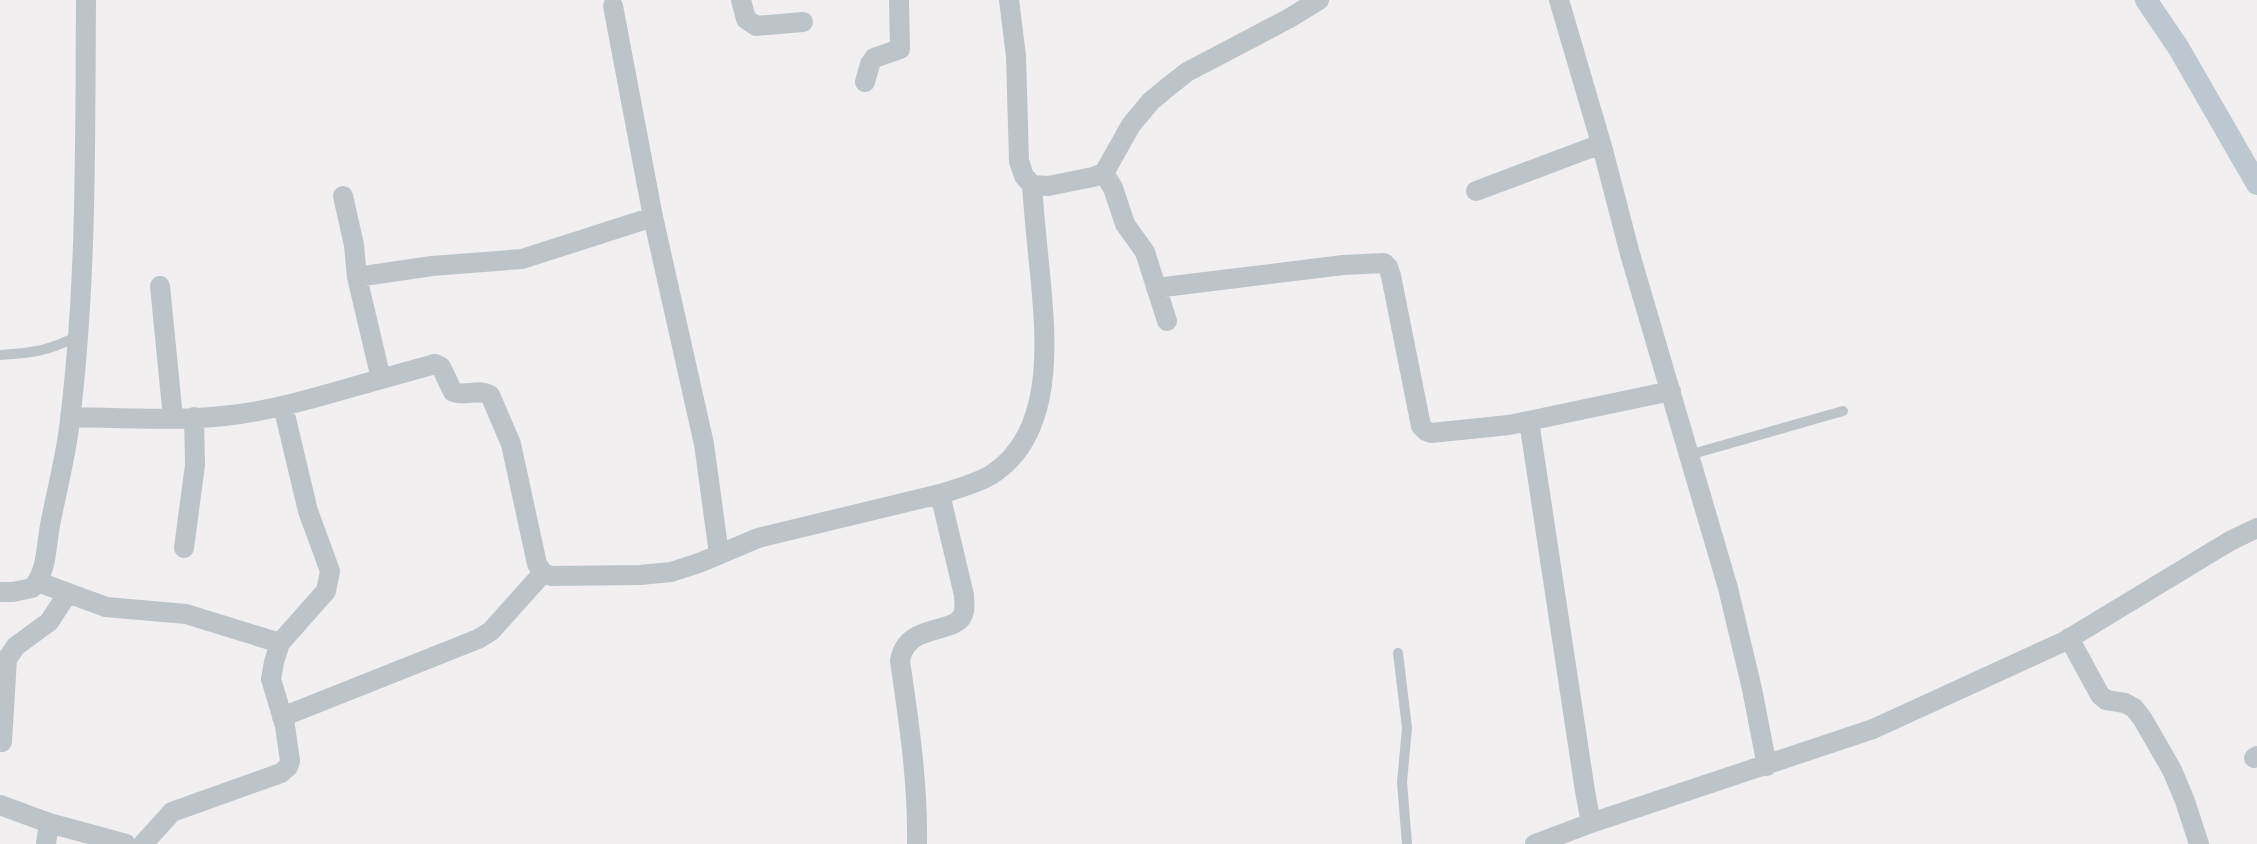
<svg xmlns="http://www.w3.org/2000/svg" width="2257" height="844" font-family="Figtree,sans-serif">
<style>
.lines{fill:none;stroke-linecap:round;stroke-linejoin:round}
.lane{stroke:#bcc4ca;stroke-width:10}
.street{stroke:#bcc4ca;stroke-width:20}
.secondary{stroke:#bdc7cf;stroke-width:22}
</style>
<rect width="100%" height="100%" fill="#f1efef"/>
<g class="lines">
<path class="lane" d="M0 355C33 353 48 351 78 336
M1689 455 1843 411
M1398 653 1407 728 1402 782 1407 844"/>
<path class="street" d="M741 0 746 19 756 26 803 22
M1009 0 1016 56 1019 161 1024 176 1032 185 1048 186 1093 177 1104 173 1131 125 1151 101 1168 87 1187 72 1288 19 1319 0
M1559 0 1603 150 1630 254 1728 588 1752 689 1767 766
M613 6 653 217 704 444 719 554
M865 82 870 64 874 58 900 49 899 0
M1104 173 1113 188 1125 224 1145 252 1167 321
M1476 191 1601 144
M357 277 432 266 522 259 653 217
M160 286 173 418
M1156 288 1343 265 1384 263 1388 267 1391 276 1421 426 1426 431 1431 433 1509 425 1671 391
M381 379 435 364 441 367 453 392C466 397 477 388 490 395L511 444 537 564 543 573 551 576 640 575 671 572 699 563 758 538 940 494C957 489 975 484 991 475 1056 434 1046 338 1040 273 1037 244 1034 214 1032 185
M70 417C126 418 184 422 240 414 288 407 334 392 381 379L357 277 354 245 343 196
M1529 421 1585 791 1591 823
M184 548 195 465 194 417
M38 582 106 607 186 614 280 643
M0 592H13L32 588C48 572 46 542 51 520 57 490 65 459 69 428 87 286 85 143 86 0
M2069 638 2100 695 2106 700 2125 703 2134 708 2142 718 2172 770 2185 801 2199 844
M282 717 478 639 491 631 543 573
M2 742 7 659 16 646 49 622 68 593
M2254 758 2257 756
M0 805 49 823 126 844
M46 844 49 823
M143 844 172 812 281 773 288 767 290 761 285 726 271 679 274 662 280 643 326 591 330 571 308 511 283 406
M917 844C918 783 909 722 900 661 906 620 960 637 964 611 965 606 964 600 964 595L940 494
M1535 844 1591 823 1873 729 2065 641 2230 541 2257 528"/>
<path class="secondary" d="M2146 0 2178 47 2257 184"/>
</g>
</svg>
